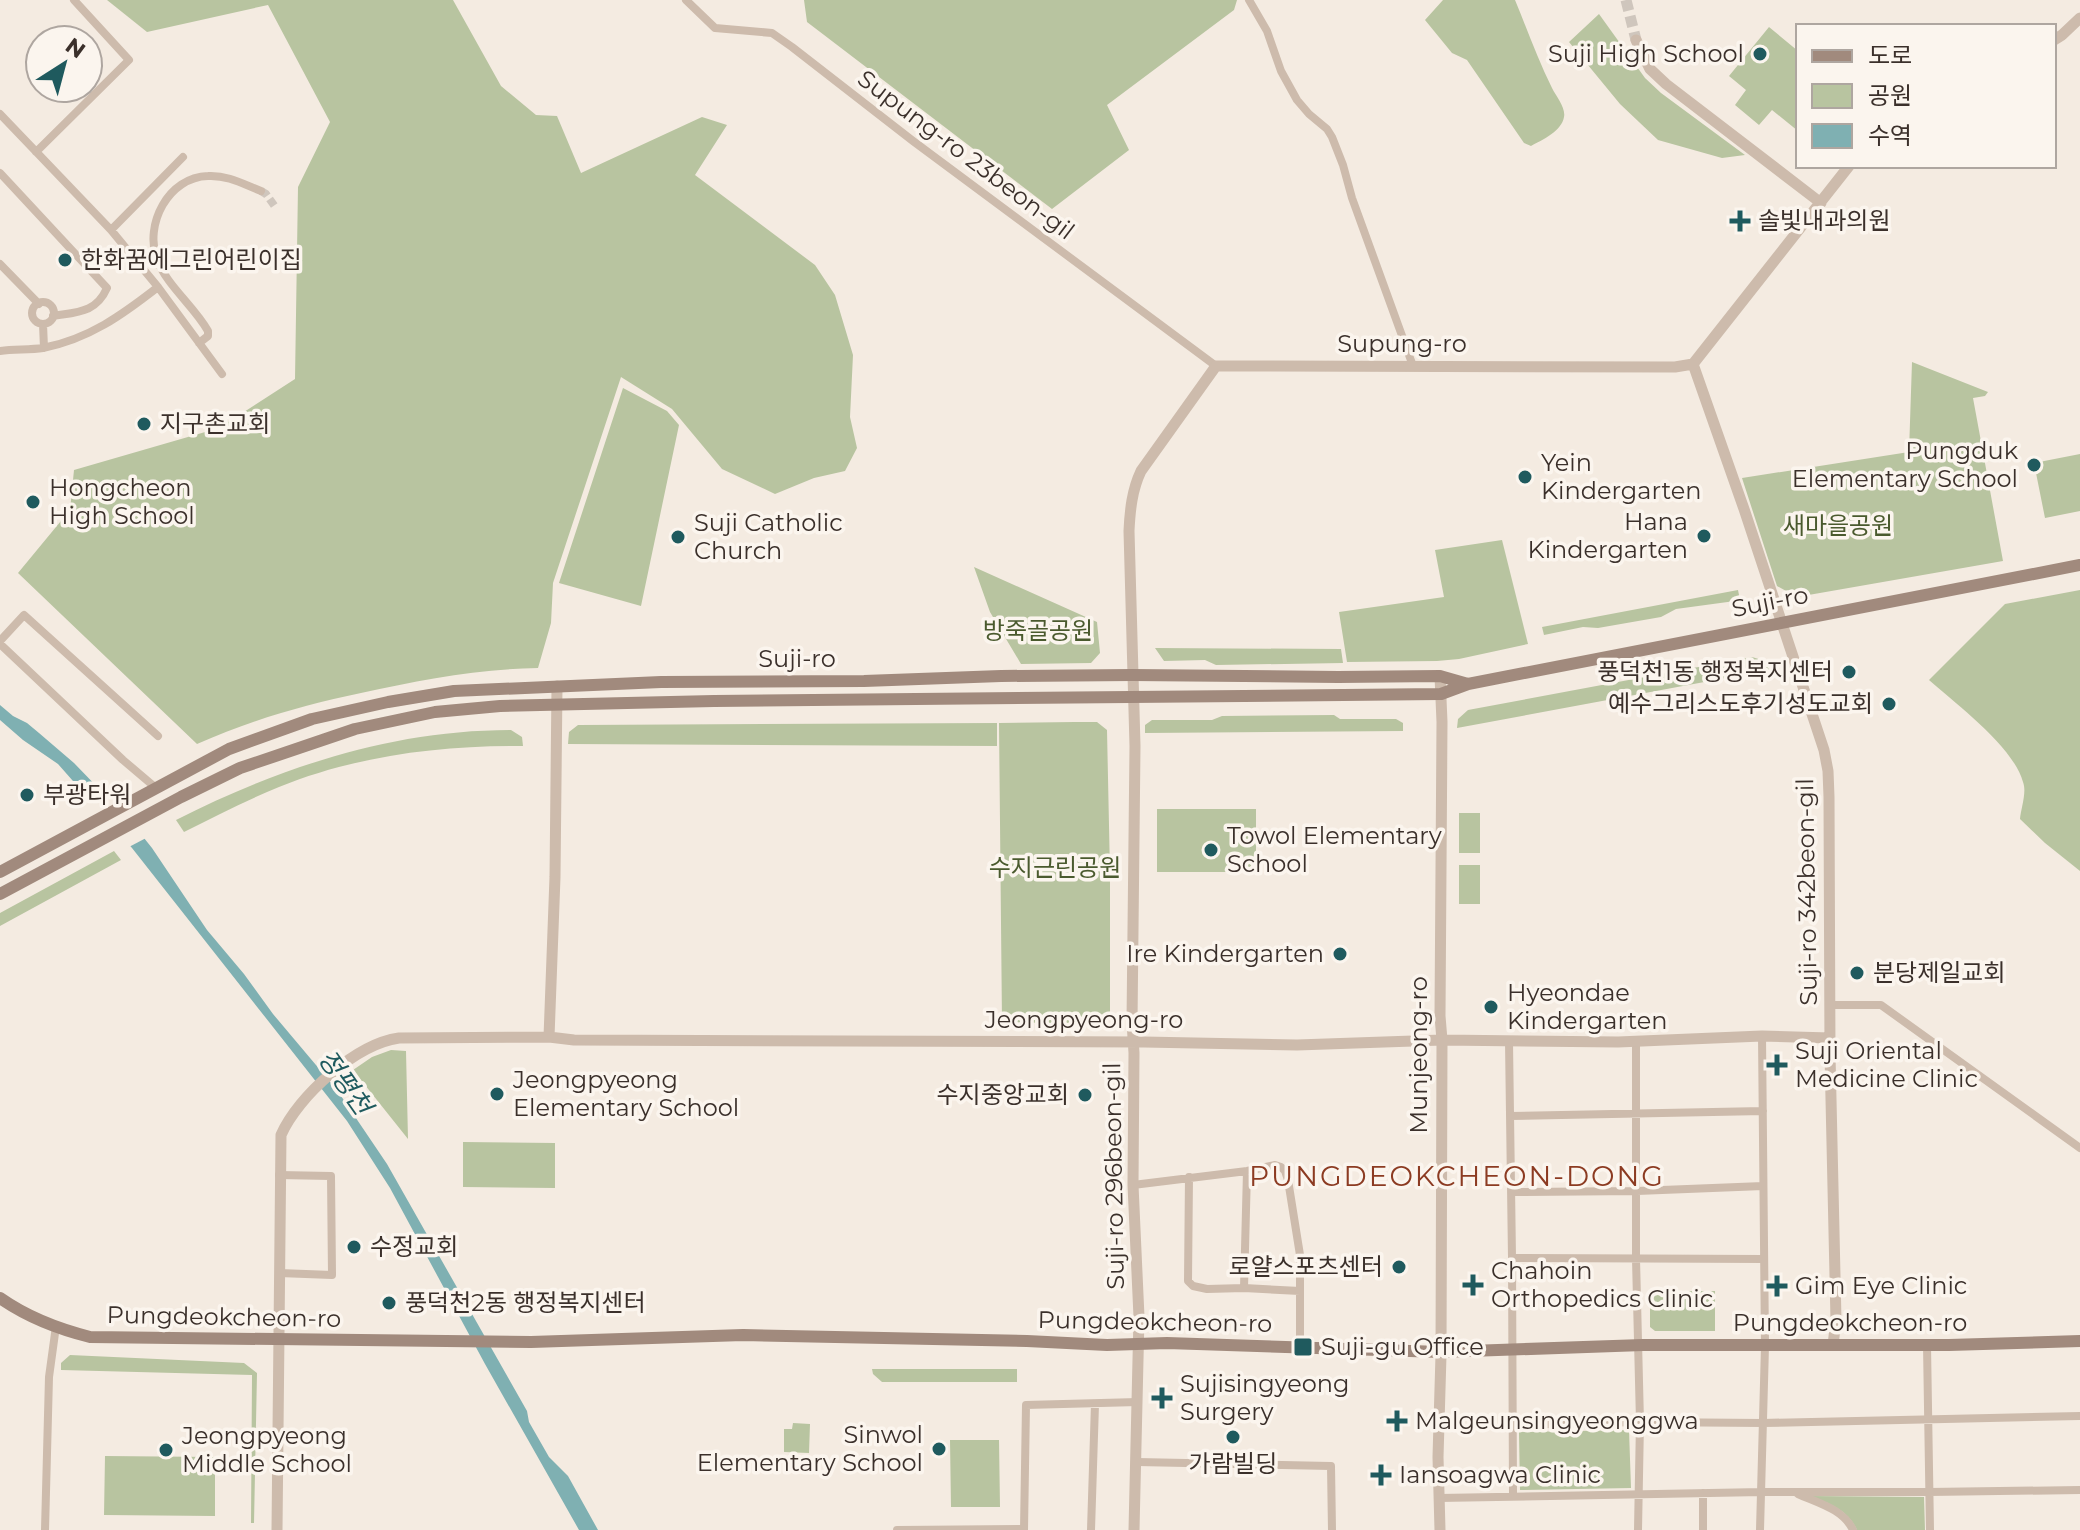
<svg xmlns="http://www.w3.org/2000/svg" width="2080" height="1530" font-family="Montserrat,'Noto Sans KR',sans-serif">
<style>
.green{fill:#b8c4a0}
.water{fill:#7fb0b2}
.pier{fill:#f4ebe1}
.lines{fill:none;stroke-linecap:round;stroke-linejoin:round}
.minor-tunnel{stroke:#cfc6bd;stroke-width:8;stroke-dasharray:8 4;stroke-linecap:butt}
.tertiary-tunnel{stroke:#cfc6bd;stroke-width:11;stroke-dasharray:11 5.5;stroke-linecap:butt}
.minor{stroke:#cdbbac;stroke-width:8}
.tertiary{stroke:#cdbbac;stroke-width:11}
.secondary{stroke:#a18a7d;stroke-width:12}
.poi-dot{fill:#1f5a5e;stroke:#fbf5ee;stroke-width:3}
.labels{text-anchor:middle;stroke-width:7;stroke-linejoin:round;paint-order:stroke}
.poi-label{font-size:24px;fill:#3b302b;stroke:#fbf5ee;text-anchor:start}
.street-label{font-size:24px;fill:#3b302b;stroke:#fbf5ee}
.park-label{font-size:24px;fill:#4a5a2e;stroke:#fbf5ee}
.water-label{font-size:26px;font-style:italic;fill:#1f5a5e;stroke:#fbf5ee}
.quarter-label{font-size:28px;letter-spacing:2px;fill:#8c3b22;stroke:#fbf5ee}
</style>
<rect width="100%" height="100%" fill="#f4ebe1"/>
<path class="green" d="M107 0H453L501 86 536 115 557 116 581 173 702 117 727 125 695 175 815 265 835 295 853 355 850 417 857 448 845 471 814 478 775 494 722 469 672 409 621 377 553 583 551 623 538 668C478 669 420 680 361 693 304 705 251 720 197 744L18 573 70 510 74 470 219 428 295 379 298 187 330 122 268 5 147 32Z
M804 0H1237L1234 10 1107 105 1129 150 1052 209 807 22Z
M1443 0H1515C1527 29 1538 60 1552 88 1556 96 1566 108 1564 117 1562 131 1542 140 1531 146L1524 143 1467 60 1452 53 1425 20Z
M1599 14 1645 78 1661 93 1745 155 1722 158 1658 140 1620 104 1569 42Z
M1769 27 1798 51V131L1772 110 1759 125 1735 105 1746 90 1729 76Z
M1912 362 1988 392 1985 396 1973 398 2003 561 1797 597 1777 586 1742 478 1909 452Z
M623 388 667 411 679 425 641 606 559 583Z
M2080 454V511L2045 518 2034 463Z
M1502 540 1528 644 1459 659 1437 661 1347 662 1339 612 1444 597 1435 550Z
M974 567 1097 622 1100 653 1091 663 1021 664 990 612Z
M1738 590 1739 595 1735 601 1676 609 1661 617 1598 628 1583 627 1544 635 1542 627Z
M2080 590V871L2045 843 2020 819C2021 808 2027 792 2023 782 2013 746 1957 705 1929 680L2005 604Z
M1155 648 1341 649 1343 663 1216 665 1205 660 1164 661Z
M1752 657 1765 661 1769 670 1457 728 1458 719 1468 710Z
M1334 715 1340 719H1396L1403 723V731L1145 733V725L1152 720H1212L1222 716Z
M1075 722H1097L1107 730 1110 873V1017L1097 1024 1002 1022 999 723Z
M997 723V746L568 744 569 732 578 725Z
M511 730 522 737 523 746C441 745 355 756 279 787 247 800 216 816 184 832L176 820C281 767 392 730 511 730Z
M1157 809H1256V872H1157Z
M1459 813H1480V853H1459Z
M114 851 121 860 0 926V913Z
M1459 865H1480V904H1459Z
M391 1050 406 1051 408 1139 353 1070 372 1057Z
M463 1142 555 1143V1188L463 1187Z
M1650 1291H1715V1331H1655L1650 1327Z
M70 1355 244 1363 257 1373 254 1523H251L252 1375 61 1370V1363Z
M872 1369H1017V1382H882L873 1374Z
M793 1423 810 1424 809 1453 784 1452V1429H792Z
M1629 1430 1631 1488 1520 1490 1519 1432Z
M950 1440H999L1000 1507H951Z
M105 1456 215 1457V1516L104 1515Z
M1811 1496 1924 1497 1925 1530H1857C1848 1510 1830 1504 1811 1496Z"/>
<path class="water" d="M0 705 13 716 27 723 39 733 74 763 132 823 152 848 207 930 244 974 273 1014 337 1090 387 1164 527 1411 529 1422 549 1457 568 1476 598 1530H579L485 1364 390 1188 347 1121 132 848 58 764 23 740 0 720Z"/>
<path class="pier" d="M110 794 135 821 148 837 127 848 89 805Z"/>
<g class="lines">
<path class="minor-tunnel" d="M88 84 90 86
M261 191 266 194 276 208"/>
<path class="tertiary-tunnel" d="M1626 0 1636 40"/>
<path class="minor" d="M686 0 715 28 772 33 792 47 913 141 1216 366
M1249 0 1267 31 1281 71 1297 100 1309 114 1327 129 1332 137 1343 165 1352 198 1413 366
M0 114 111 230 158 287 222 374
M36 152 129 60 74 0
M0 173 107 288C96 313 77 312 53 316
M111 230 183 157
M0 264 39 304
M32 313a11 11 0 1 1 22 0a11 11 0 1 1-22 0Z
M43 324 44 348
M199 343 208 336V331C194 306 166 285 157 259 144 225 168 177 208 176 228 175 243 184 261 191
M0 351C14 349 29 350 43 348 89 339 122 315 158 287
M0 641 24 615 158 736
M0 644 123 760 156 788
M1830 1005H1881L2080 1148
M1636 1041V1259L1640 1422 1638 1530
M1509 1042 1512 1258 1513 1496
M1510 1116 1763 1111
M279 1175 331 1176 332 1275 279 1273
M1189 1177 1188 1281 1193 1286 1207 1289 1244 1288 1300 1291
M1133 1185 1247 1171 1275 1165 1281 1167 1285 1171 1288 1180 1300 1255V1347
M1511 1192 1637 1191 1763 1186
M1512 1258 1764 1259
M1244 1288 1247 1171
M1927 1345 1930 1530
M1514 1425 1640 1422 1763 1423 2080 1416
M1137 1462 1331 1466 1332 1530
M1703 1493V1530
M1798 1494C1818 1503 1843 1509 1853 1530
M1439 1498 1762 1492H1929L2080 1490
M45 1530 49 1377 56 1326
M897 1530 1024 1529
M1024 1530 1026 1405 1138 1402
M1091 1530 1095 1404
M1760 1530 1765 1346 1762 1036"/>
<path class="tertiary" d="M1636 40 1650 69 1666 84 1821 203
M2054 40 2062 35 2080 18
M1693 364 1744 509 1824 750 1828 771 1829 797 1830 1055 1836 1320 1833 1345
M549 1037 555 877 557 686
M277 1530 281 1135C298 1096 356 1044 399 1038L549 1037 574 1040 1144 1042 1297 1045 1442 1040 1618 1042 1762 1036 1830 1038
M1134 1530 1139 1317 1133 1185 1134 1053 1132 1022 1135 746 1129 531C1130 510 1132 490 1141 471L1216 366 1675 367 1693 364 1849 166
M1440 1530 1438 1457 1441 1355 1442 1040 1440 1016 1442 722 1440 676"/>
<path class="secondary" d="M0 872 229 749 312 719 388 702 454 691 661 682 864 681 1001 676 1132 675 1338 677 1440 676 1468 684
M0 894 181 797 240 768 355 729 435 712 500 706 714 701 1441 694 1468 684 2080 565
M0 1298C27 1317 58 1329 90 1337L531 1342 743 1335 1027 1341 1107 1345 1167 1343 1441 1352 1643 1345H1949L2080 1341"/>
</g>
<g class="poi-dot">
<circle cx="1760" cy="54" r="8"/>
<path d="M1736 209h8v8h8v8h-8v8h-8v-8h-8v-8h8z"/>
<circle cx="65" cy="260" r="8"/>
<circle cx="144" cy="424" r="8"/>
<circle cx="2034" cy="465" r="8"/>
<circle cx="1525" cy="477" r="8"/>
<circle cx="33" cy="502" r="8"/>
<circle cx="1704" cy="536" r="8"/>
<circle cx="678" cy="537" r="8"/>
<circle cx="1849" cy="672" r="8"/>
<circle cx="1889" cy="704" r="8"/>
<circle cx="27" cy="795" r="8"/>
<circle cx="1211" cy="850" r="8"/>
<circle cx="1340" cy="954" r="8"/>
<circle cx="1857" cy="973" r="8"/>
<circle cx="1491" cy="1007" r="8"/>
<path d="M1773 1053h8v8h8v8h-8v8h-8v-8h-8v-8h8z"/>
<circle cx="497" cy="1094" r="8"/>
<circle cx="1085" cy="1095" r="8"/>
<circle cx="354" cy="1247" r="8"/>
<circle cx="1399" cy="1267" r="8"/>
<path d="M1469 1273h8v8h8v8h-8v8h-8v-8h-8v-8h8z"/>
<path d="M1773 1274h8v8h8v8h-8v8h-8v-8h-8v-8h8z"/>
<circle cx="389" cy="1303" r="8"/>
<rect x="1293" y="1337" width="20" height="20" rx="4"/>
<path d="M1158 1386h8v8h8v8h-8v8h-8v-8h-8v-8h8z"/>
<path d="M1393 1409h8v8h8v8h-8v8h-8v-8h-8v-8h8z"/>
<circle cx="1233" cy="1437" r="8"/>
<circle cx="939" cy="1449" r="8"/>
<circle cx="166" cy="1450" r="8"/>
<path d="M1377 1463h8v8h8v8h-8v8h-8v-8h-8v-8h8z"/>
</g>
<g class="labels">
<g class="poi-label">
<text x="1744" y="62" text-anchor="end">Suji High School</text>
<text x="1758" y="229">솔빛내과의원</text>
<text x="81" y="268">한화꿈에그린어린이집</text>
<text x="160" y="432">지구촌교회</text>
<text x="2018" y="459" text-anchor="end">Pungduk<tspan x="2018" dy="28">Elementary School</tspan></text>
<text x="1541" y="471">Yein<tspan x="1541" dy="28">Kindergarten</tspan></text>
<text x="49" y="496">Hongcheon<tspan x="49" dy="28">High School</tspan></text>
<text x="1688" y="530" text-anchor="end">Hana<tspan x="1688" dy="28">Kindergarten</tspan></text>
<text x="694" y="531">Suji Catholic<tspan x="694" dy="28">Church</tspan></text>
<text x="1833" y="680" text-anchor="end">풍덕천1동 행정복지센터</text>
<text x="1873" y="712" text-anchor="end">예수그리스도후기성도교회</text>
<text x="43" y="803">부광타워</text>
<text x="1227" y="844">Towol Elementary<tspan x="1227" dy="28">School</tspan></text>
<text x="1324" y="962" text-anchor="end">Ire Kindergarten</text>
<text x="1873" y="981">분당제일교회</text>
<text x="1507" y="1001">Hyeondae<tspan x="1507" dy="28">Kindergarten</tspan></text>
<text x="1795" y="1059">Suji Oriental<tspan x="1795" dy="28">Medicine Clinic</tspan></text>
<text x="513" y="1088">Jeongpyeong<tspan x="513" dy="28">Elementary School</tspan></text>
<text x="1069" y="1103" text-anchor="end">수지중앙교회</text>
<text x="370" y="1255">수정교회</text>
<text x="1383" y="1275" text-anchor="end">로얄스포츠센터</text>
<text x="1491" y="1279">Chahoin<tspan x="1491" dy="28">Orthopedics Clinic</tspan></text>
<text x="1795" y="1294">Gim Eye Clinic</text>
<text x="405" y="1311">풍덕천2동 행정복지센터</text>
<text x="1321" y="1355">Suji-gu Office</text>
<text x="1180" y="1392">Sujisingyeong<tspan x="1180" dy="28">Surgery</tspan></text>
<text x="1415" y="1429">Malgeunsingyeonggwa</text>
<text x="923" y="1443" text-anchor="end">Sinwol<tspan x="923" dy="28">Elementary School</tspan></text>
<text x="182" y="1444">Jeongpyeong<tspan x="182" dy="28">Middle School</tspan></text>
<text x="1233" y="1472" text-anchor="middle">가람빌딩</text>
<text x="1399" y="1483">Iansoagwa Clinic</text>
</g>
<g class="street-label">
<text transform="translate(966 155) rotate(37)" y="8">Supung-ro 23beon-gil</text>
<text x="1402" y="352">Supung-ro</text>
<text transform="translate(1770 602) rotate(-11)" y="8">Suji-ro</text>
<text x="797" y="667">Suji-ro</text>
<text transform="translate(1807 892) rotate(-91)" y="8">Suji-ro 342beon-gil</text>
<text x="1084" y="1028">Jeongpyeong-ro</text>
<text transform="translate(1419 1055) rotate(-90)" y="8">Munjeong-ro</text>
<text transform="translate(1114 1176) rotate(-91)" y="8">Suji-ro 296beon-gil</text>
<text transform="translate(224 1317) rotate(1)" y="8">Pungdeokcheon-ro</text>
<text transform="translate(1155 1322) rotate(1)" y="8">Pungdeokcheon-ro</text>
<text x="1850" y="1331">Pungdeokcheon-ro</text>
</g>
<g class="park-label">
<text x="1838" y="534">새마을공원</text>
<text x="1038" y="639">방죽골공원</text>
<text x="1055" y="876">수지근린공원</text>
</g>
<g class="water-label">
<text transform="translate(345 1082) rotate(55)" y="9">정평천</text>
</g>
<g class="quarter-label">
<text x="1457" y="1186">PUNGDEOKCHEON-DONG</text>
</g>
</g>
<rect x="1796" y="24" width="260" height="144" fill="#fbf5ee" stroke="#aea6a0" stroke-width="2"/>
<rect x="1812" y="50" width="40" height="12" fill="#a18a7d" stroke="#aea6a0" stroke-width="2"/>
<text x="1868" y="64" font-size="24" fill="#3b302b">도로</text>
<rect x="1812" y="84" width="40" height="24" fill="#b8c4a0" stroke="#aea6a0" stroke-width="2"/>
<text x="1868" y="104" font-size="24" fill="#3b302b">공원</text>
<rect x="1812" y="124" width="40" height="24" fill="#7fb0b2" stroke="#aea6a0" stroke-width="2"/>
<text x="1868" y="144" font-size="24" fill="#3b302b">수역</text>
<g transform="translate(64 64) rotate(36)"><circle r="38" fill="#fbf5ee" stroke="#aea6a0" stroke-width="2"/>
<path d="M0-6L14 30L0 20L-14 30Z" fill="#1f5a5e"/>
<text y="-12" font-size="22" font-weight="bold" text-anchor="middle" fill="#3b302b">N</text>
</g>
</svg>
